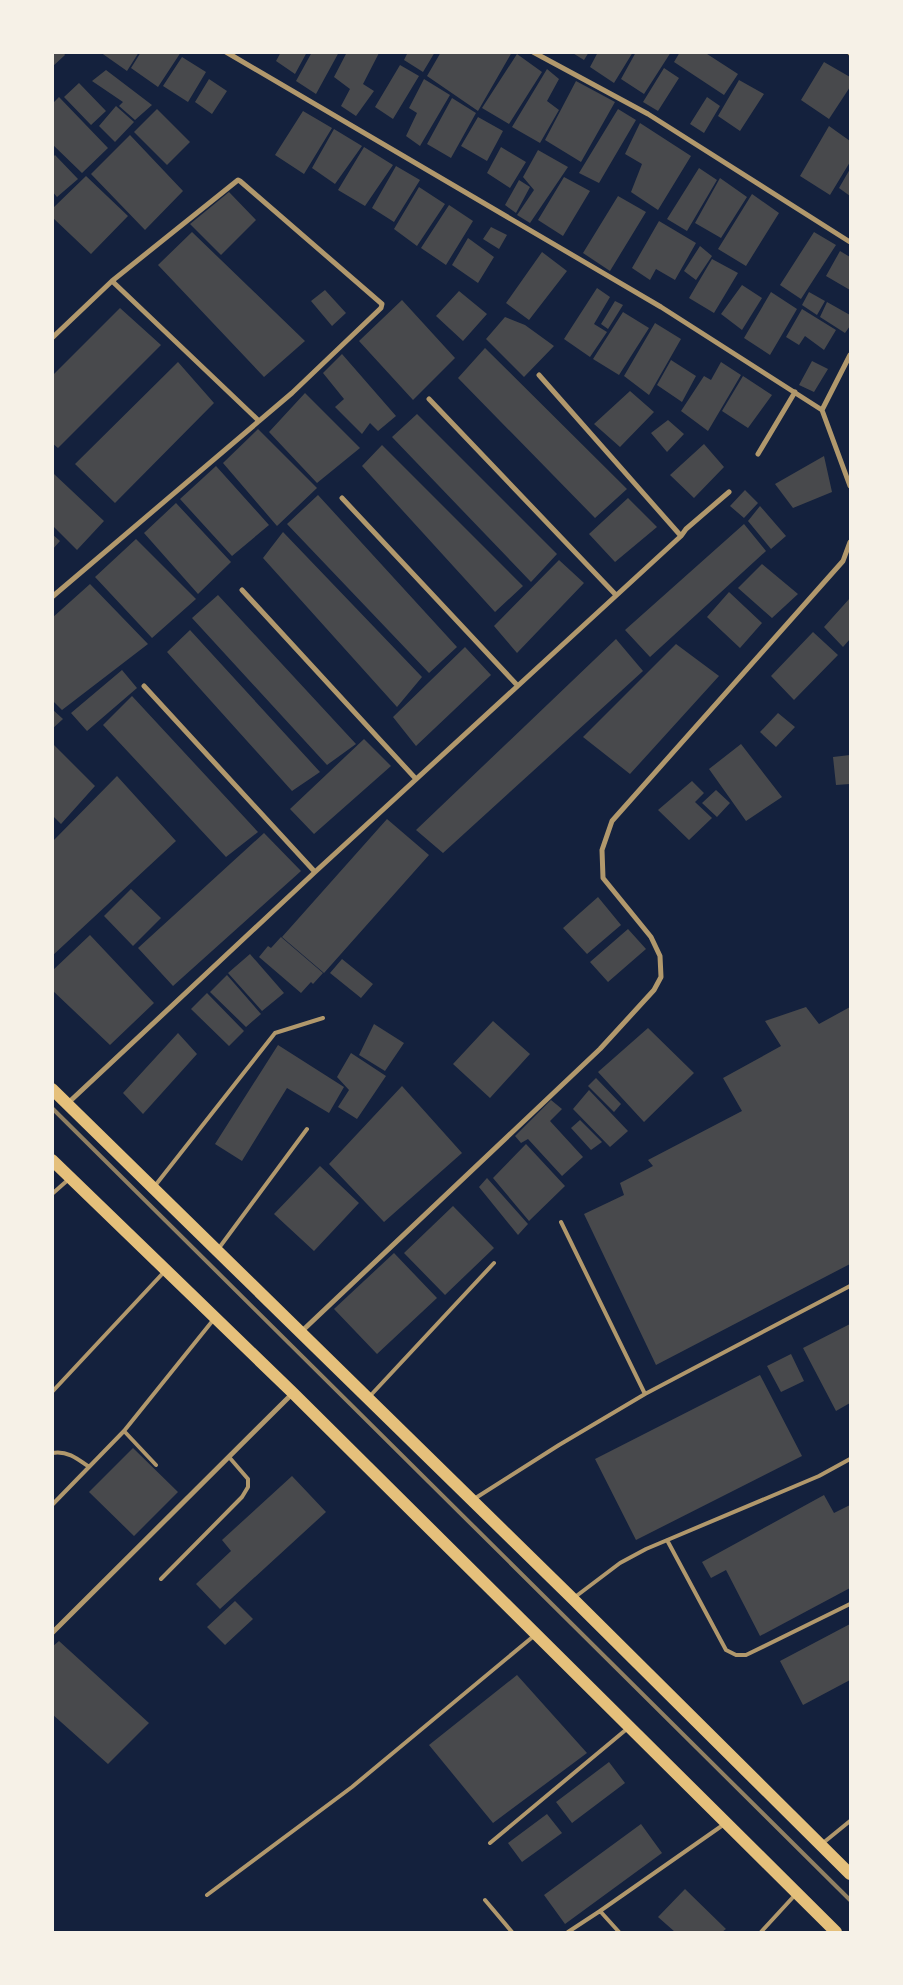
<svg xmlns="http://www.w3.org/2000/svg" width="903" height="1985" font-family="Ubuntu,sans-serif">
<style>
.building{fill:#48494c}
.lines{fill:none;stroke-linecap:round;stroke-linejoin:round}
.service{stroke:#b1986c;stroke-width:4}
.minor{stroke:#b1986c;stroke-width:5}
.primary{stroke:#e5c07b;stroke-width:12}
.rail{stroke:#918062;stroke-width:4}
</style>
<rect width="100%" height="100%" fill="#14213d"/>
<path class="building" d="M52 52H63L65 55 52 67Z
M100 52H139L127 71Z
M141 52H181L158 87 131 68Z
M281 52H307L295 74 276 61Z
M312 52H339L316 94 296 81Z
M347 52 379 53 363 84 374 91 356 116 341 106 350 89 334 77Z
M408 52H435L423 72 404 60Z
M441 52H512L478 111 427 76Z
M571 52H589L584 60Z
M598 52H633L614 83 590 67Z
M636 52H671L644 94 621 79Z
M680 52H704L738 74 724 95 674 62Z
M517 54 542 72 509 124 482 108Z
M182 57 206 72 188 102 163 86Z
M824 62 850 77V87L829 119 801 100Z
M400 65 419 76 393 119 375 107Z
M664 68 679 78 658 111 643 102Z
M547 69 559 79 547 101 559 110 540 143 512 127Z
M106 70 152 105 135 120 119 106 123 102 92 81Z
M209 79 227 91 212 114 195 102Z
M424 79 450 95 420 146 406 136 417 113 409 108Z
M739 80 764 94 740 131 718 116Z
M576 81 615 102 581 162 545 140Z
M79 83 106 111 91 125 64 97Z
M59 97 108 148 82 173 52 144V104Z
M707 97 720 106 704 133 690 124Z
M452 98 476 113 451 158 427 144Z
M116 106 134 122 115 142 99 126Z
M157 109 190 142 167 165 134 132Z
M618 109 636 120 599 183 579 173Z
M303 111 332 128 304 174 275 155Z
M478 117 503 131 487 161 461 146Z
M640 123 691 156 658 210 631 192 642 164 625 154Z
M829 126 850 141V162L830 195 800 176Z
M334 129 362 146 335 184 312 168Z
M130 135 183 191 145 230 91 174Z
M364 147 393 165 365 206 338 190Z
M501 147 526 162 510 188 487 173Z
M538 150 568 167 530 223 517 215 534 190 523 177Z
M55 155 78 179 57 197 52 191V158Z
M396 166 420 180 394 222 372 208Z
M699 168 717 180 687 231 667 219Z
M850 169V196L839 188Z
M86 176 128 216 91 254 52 217V209Z
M564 177 590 191 563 236 538 220Z
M720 178 747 197 721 238 695 223Z
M519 180 530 187 516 213 505 205Z
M419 187 445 204 417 246 394 229Z
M229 192 256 220 221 255 190 224Z
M752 194 779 213 746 266 718 249Z
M618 196 646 212 610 271 583 253Z
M449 205 473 221 446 265 421 248Z
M659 221 696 243 675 280 656 269 650 280 632 268Z
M491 227 507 235 499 249 483 239Z
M192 232 305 341 264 377 158 265Z
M814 232 836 245 801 299 780 285Z
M468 238 494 257 478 283 452 265Z
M700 246 712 256 696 280 684 271Z
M840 251 850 257V290L826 276Z
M542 252 567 271 529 320 506 303Z
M712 259 738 273 714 313 689 298Z
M742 285 762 298 742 330 721 314Z
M597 288 610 297 594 324 607 332 590 357 564 339Z
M325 290 346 313 332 326 311 301Z
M459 291 487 314 463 341 436 316Z
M771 292 797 309 770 355 744 338Z
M809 292 825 301 817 315 802 305Z
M402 300 455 358 413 400 359 341Z
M615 301 623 305 608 329 601 324Z
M827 302 850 315V326L845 333 820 317Z
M120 308 161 345 58 448 52 443V376Z
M802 309 836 330 824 350 805 336 799 345 786 337Z
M623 312 649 328 619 375 593 359Z
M505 317 525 325 554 346 524 377 486 339Z
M655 323 681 339 649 395 624 376Z
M485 348 627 489 595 518 458 378Z
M342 354 396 416 378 431 370 423 362 434 335 407 344 399 323 373Z
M671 360 696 376 682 402 657 385Z
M812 361 828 369 814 392 799 385Z
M178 362 214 403 115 503 75 464Z
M721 362 741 375 708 431 681 411 704 376 711 380Z
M743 376 772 395 748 428 722 411Z
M630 391 654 412 620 447 594 424Z
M305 393 360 448 317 483 269 432Z
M417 414 557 554 531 582 392 437Z
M668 420 684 434 667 452 651 433Z
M258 429 317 488 277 526 223 463Z
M704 444 724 467 694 498 670 475Z
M382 445 523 586 495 612 362 466Z
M824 456 832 492 793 508 775 484Z
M216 466 269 525 232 556 180 499Z
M54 474 104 521 77 550 52 525V476Z
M745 490 758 503 744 518 730 506Z
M318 495 457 647 429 673 287 524Z
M628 498 657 527 615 562 589 534Z
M176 503 231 562 198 594 144 533Z
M760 506 786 536 771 549 748 521Z
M744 524 766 551 650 657 625 630Z
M283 532 422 677 397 707 263 558Z
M52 534 60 541 52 550Z
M136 539 196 599 152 638 95 577Z
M559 560 584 583 517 653 494 626Z
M762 564 798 594 772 618 738 588Z
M90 584 148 644 62 710 52 700V618Z
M729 592 762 623 740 648 707 617Z
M218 595 356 744 327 765 192 618Z
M850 598V639L843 647 824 627Z
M190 630 320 772 292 791 167 652Z
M813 632 838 655 794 700 771 676Z
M616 639 643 671 443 853 416 830Z
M676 644 719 676 630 774 583 737Z
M465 647 491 675 416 746 393 717Z
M122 670 137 688 87 731 71 713Z
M132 696 258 832 226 857 103 725Z
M52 709 63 719 52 729Z
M778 713 795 727 776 747 760 732Z
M364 739 391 766 314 834 290 809Z
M52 743 95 786 61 824 52 815Z
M741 744 782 797 746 821 709 769Z
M850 755V784L836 785 833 757Z
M117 776 176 841 52 956V842Z
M692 781 704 793 695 802 712 818 689 840 658 810Z
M716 790 730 803 717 817 702 803Z
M387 819 429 855 324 973 282 937Z
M264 833 301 871 173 986 138 948Z
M131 889 161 918 133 946 104 916Z
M598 897 621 925 587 954 563 928Z
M628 929 646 949 608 982 590 962Z
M90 935 154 1003 110 1045 52 990V971Z
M281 937 323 973 313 984 311 982 301 993 259 957 268 946 271 948Z
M250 954 284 993 262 1011 228 973Z
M342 959 373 984 361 998 330 973Z
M227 975 261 1014 246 1027 210 992Z
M207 993 244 1031 229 1046 191 1009Z
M806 1007 819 1024 850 1007V1264L656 1365 584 1214 624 1195 620 1183 653 1166 648 1160 742 1111 723 1078 781 1046 765 1021Z
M493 1021 530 1054 490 1098 453 1064Z
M374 1024 404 1043 385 1071 359 1055Z
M648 1028 694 1073 644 1122 598 1072Z
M178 1033 197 1054 143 1114 123 1093Z
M278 1045 344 1087 329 1113 287 1088 242 1161 215 1144Z
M351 1053 386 1076 357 1119 338 1107 349 1090 337 1077Z
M596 1078 621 1104 614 1112 588 1086Z
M402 1086 462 1153 384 1222 329 1164Z
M589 1090 628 1131 610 1147 573 1109Z
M551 1100 562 1109 550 1121 583 1157 562 1176 528 1139 521 1143 515 1136Z
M580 1120 602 1142 591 1150 571 1128Z
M526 1144 565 1186 529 1221 493 1178Z
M320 1166 359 1203 314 1251 274 1214Z
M487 1178 528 1224 518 1235 479 1187Z
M453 1206 494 1248 445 1295 404 1253Z
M394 1253 437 1298 377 1354 334 1309Z
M850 1324V1403L836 1411 803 1348Z
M791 1354 804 1381 781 1392 767 1366Z
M760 1375 802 1456 636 1540 595 1459Z
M133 1448 178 1492 134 1536 89 1492Z
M292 1476 326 1512 220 1609 196 1584 231 1551 222 1540Z
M824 1495 834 1513 850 1505V1588L760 1636 726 1570 711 1578 702 1562Z
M235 1601 253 1619 225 1645 207 1627Z
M850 1624V1680L803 1705 780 1661Z
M59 1641 149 1723 108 1764 52 1714V1647Z
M517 1675 587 1753 493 1823 429 1745Z
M609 1762 625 1783 572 1823 556 1802Z
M547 1814 562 1833 522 1862 508 1843Z
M641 1824 662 1853 565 1924 544 1895Z
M685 1889 726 1929 722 1932H675L658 1917Z"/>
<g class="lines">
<path class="service" d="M154 1187 275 1033 323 1018
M52 1194 69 1179
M561 1222 645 1394
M219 1248 307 1129
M52 1392 165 1271
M370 1396 494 1263
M124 1431 156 1465
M52 1453C67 1450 78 1459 89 1467
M474 1499 559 1445 645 1394 850 1286
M52 1505 124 1431 214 1319
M667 1540 726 1650 736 1655H746L850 1604
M161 1579 242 1497 248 1487V1479L229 1457
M575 1597 620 1563 646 1549 819 1476 850 1459
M490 1843 628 1728
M823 1843 850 1821
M207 1895 352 1787 535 1635
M485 1900 512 1932
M600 1911 723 1825
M568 1932 600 1911 619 1932
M761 1932 795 1895"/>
<path class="minor" d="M226 52 661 307 822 410
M533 52 648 114 850 242
M850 52V53
M112 281 259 421
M52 338 112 281 238 180 240 181 382 304 381 308 292 393 52 597
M850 355 822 410 850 486
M539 375 681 536
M429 399 615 594
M758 454 795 392
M342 498 517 685
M242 590 416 779
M144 686 315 872
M67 1104 315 872 681 536 686 529 729 492
M301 1332 600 1049 654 990 661 977 660 956 651 937 603 878 602 850 612 821 843 561 850 542
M52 1633 293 1393"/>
<path class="primary" d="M52 1089 573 1599 850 1874
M52 1160 293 1393 836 1932"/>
<path class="rail" d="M52 1108 850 1900"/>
</g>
<rect width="903" height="1985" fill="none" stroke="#f6f1e7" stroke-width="108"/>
</svg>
